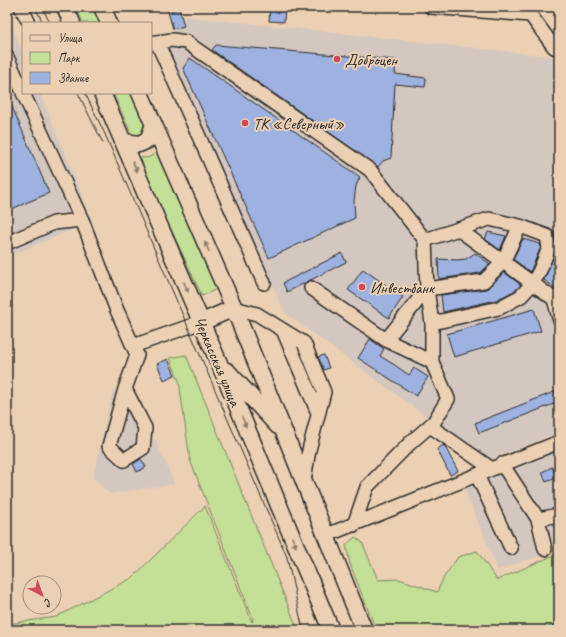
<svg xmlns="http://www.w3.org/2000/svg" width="566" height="637" font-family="Caveat,sans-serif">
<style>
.built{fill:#d4c7c0}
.green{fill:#c4df96;stroke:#788560}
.water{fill:#84d4dd;stroke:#609096}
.building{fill:#9db2e0;stroke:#2b2b2b}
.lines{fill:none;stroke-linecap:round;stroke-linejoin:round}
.minor-casing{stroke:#2b2b2b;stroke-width:16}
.major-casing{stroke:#2b2b2b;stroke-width:19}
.minor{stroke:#ecd0b3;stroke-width:13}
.major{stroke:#ecd0b3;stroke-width:16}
.tram{stroke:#2b2b2b;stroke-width:1}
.oneway{fill:#8c7e6f}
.poi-dot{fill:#d1495b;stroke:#ecd0b3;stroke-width:1.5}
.labels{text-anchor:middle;stroke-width:4;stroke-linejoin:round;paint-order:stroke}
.poi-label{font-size:16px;fill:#2b2b2b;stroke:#ecd0b3;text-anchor:start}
.street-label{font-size:16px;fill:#2b2b2b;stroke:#ecd0b3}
</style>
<rect width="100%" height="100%" fill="#ecd0b3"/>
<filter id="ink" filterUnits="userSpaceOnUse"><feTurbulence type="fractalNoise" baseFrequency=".025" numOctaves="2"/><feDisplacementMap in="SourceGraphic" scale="8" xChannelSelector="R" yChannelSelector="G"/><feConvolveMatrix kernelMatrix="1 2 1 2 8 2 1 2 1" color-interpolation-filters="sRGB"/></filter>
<g filter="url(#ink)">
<path class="built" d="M7 15 23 53V93H40L93 221 7 257Z
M182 16 559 57V432L487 461 285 313 166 43Z
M113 390 135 395 175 484 110 494 93 478Z
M559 450V549L498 570 464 488Z"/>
<path class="green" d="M76 7H95L102 23H83Z
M113 93H133L147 125 144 134 138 136 133 135 129 129Z
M158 150 217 289 202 296 137 157C147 159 152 158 158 150Z
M186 355 298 630H7V624L56 617 132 578 205 506 252 622 253 619 190 460 179 381 170 358Z
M355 537 362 542 378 580 399 579 437 592 444 577 458 557 477 551 497 580 559 553V624L538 630H376L350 564 346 545Z"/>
<path class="water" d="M559 624V630H538Z"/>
<path class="building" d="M270 7H285L284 22 269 21Z
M179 8 184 26 173 29 168 12Z
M216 45 396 60 395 74 426 78 425 87 395 84 391 158 383 161 378 167 212 50Z
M190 58 360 177 356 186 354 201 355 218 269 258 183 68Z
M7 95 49 193 7 211Z
M488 232 506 236 500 250 485 239Z
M523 239 540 244 541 247 530 272 513 259Z
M557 249H559V291L544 280Z
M342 253 346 262 287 292 283 283Z
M475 253 490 264 480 273 439 279 438 259 457 260 466 259Z
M363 269 403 297 389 318 348 290Z
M504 272 521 285 516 290 496 300 443 312 441 295 486 289 490 287Z
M534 309 541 331 454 357 447 334Z
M370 339 384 349 380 356 393 364 409 375 414 368 428 377 416 396 358 358Z
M324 355 329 368 324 370 318 357Z
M168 359 175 375 164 380 157 364Z
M559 390V402L479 433 475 423Z
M444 445 458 471 450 475 437 449Z
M141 459 146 467 137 472 133 464Z
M552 467 556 478 546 482 542 472Z"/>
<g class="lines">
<g class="minor-casing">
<path id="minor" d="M21 7 27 19
M431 7 530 15
M526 9 554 47 559 49
M157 42 172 40 186 42 370 170 425 240 427 289 432 323V362
M151 43 157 42 264 283
M7 57 23 92
M23 93 82 220 116 308 133 346 202 322
M458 229 554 299 559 318
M425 240 489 219 520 226 547 236 549 248 540 270 533 283 521 296 499 308 432 323
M7 243 54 223 82 220
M311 288 386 340 432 362 448 399 434 422 409 444 367 487 354 525
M234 308 257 314 304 343 324 392 309 450 304 480
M283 330 318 413
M386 340 427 289 484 281 503 262 520 226
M125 389 145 428 143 448 124 460 109 446 125 389 137 355 133 346
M430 426 492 469
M502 464 538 519 545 549
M477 475 511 548
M538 519 559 515
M327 535 559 442"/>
</g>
<g class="major-casing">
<path id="major" d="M65 7 72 23
M102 7 109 23
M102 93 232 393 331 630
M140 93 234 308 364 630
M124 142 139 144 148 140 153 127
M202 322 234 308
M227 371 278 426"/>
</g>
<use href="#minor" class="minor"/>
<use href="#major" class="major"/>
<path class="tram" d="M35 7 43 23
M42 7 50 23
M78 93 103 143
M85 93 104 132 287 557 303 630"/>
</g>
<defs><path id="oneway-solid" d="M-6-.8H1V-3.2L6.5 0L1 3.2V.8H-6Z"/></defs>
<g class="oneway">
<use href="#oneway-solid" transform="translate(135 167) rotate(67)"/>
<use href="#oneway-solid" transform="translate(207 247) rotate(-114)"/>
<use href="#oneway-solid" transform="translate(186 287) rotate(67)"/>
<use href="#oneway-solid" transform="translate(244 422) rotate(67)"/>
<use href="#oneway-solid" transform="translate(294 542) rotate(67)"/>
</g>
</g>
<g class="poi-dot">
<circle cx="337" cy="59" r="4"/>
<circle cx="245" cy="123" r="4"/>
<circle cx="362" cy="287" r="4"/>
</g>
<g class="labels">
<g class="poi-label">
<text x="345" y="65">Доброцен</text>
<text x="253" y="129">ТК «Северный»</text>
<text x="370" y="293">Инвестбанк</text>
</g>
<g class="street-label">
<text transform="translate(218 361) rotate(67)" y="6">Черкасская улица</text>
</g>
</g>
<rect width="566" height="637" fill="none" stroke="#ecd0b3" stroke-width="24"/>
<rect x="12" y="12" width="542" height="613" fill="none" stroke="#2b2b2b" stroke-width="1.5" filter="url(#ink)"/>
<rect x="22" y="22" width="130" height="72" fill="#ecd0b3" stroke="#9f8e7d"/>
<rect x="30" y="35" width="20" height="6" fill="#ecd0b3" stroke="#9f8e7d"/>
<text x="58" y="42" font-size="12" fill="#2b2b2b">Улица</text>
<rect x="30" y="52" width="20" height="12" fill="#c4df96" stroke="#9f8e7d"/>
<text x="58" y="62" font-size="12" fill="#2b2b2b">Парк</text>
<rect x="30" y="72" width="20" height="12" fill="#9db2e0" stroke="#9f8e7d"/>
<text x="58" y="82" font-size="12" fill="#2b2b2b">Здание</text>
<g transform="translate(42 595) rotate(139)"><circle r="19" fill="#ecd0b3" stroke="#9f8e7d"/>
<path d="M0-3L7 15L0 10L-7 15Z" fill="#d1495b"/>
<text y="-6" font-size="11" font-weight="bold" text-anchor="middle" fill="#2b2b2b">С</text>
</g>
</svg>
